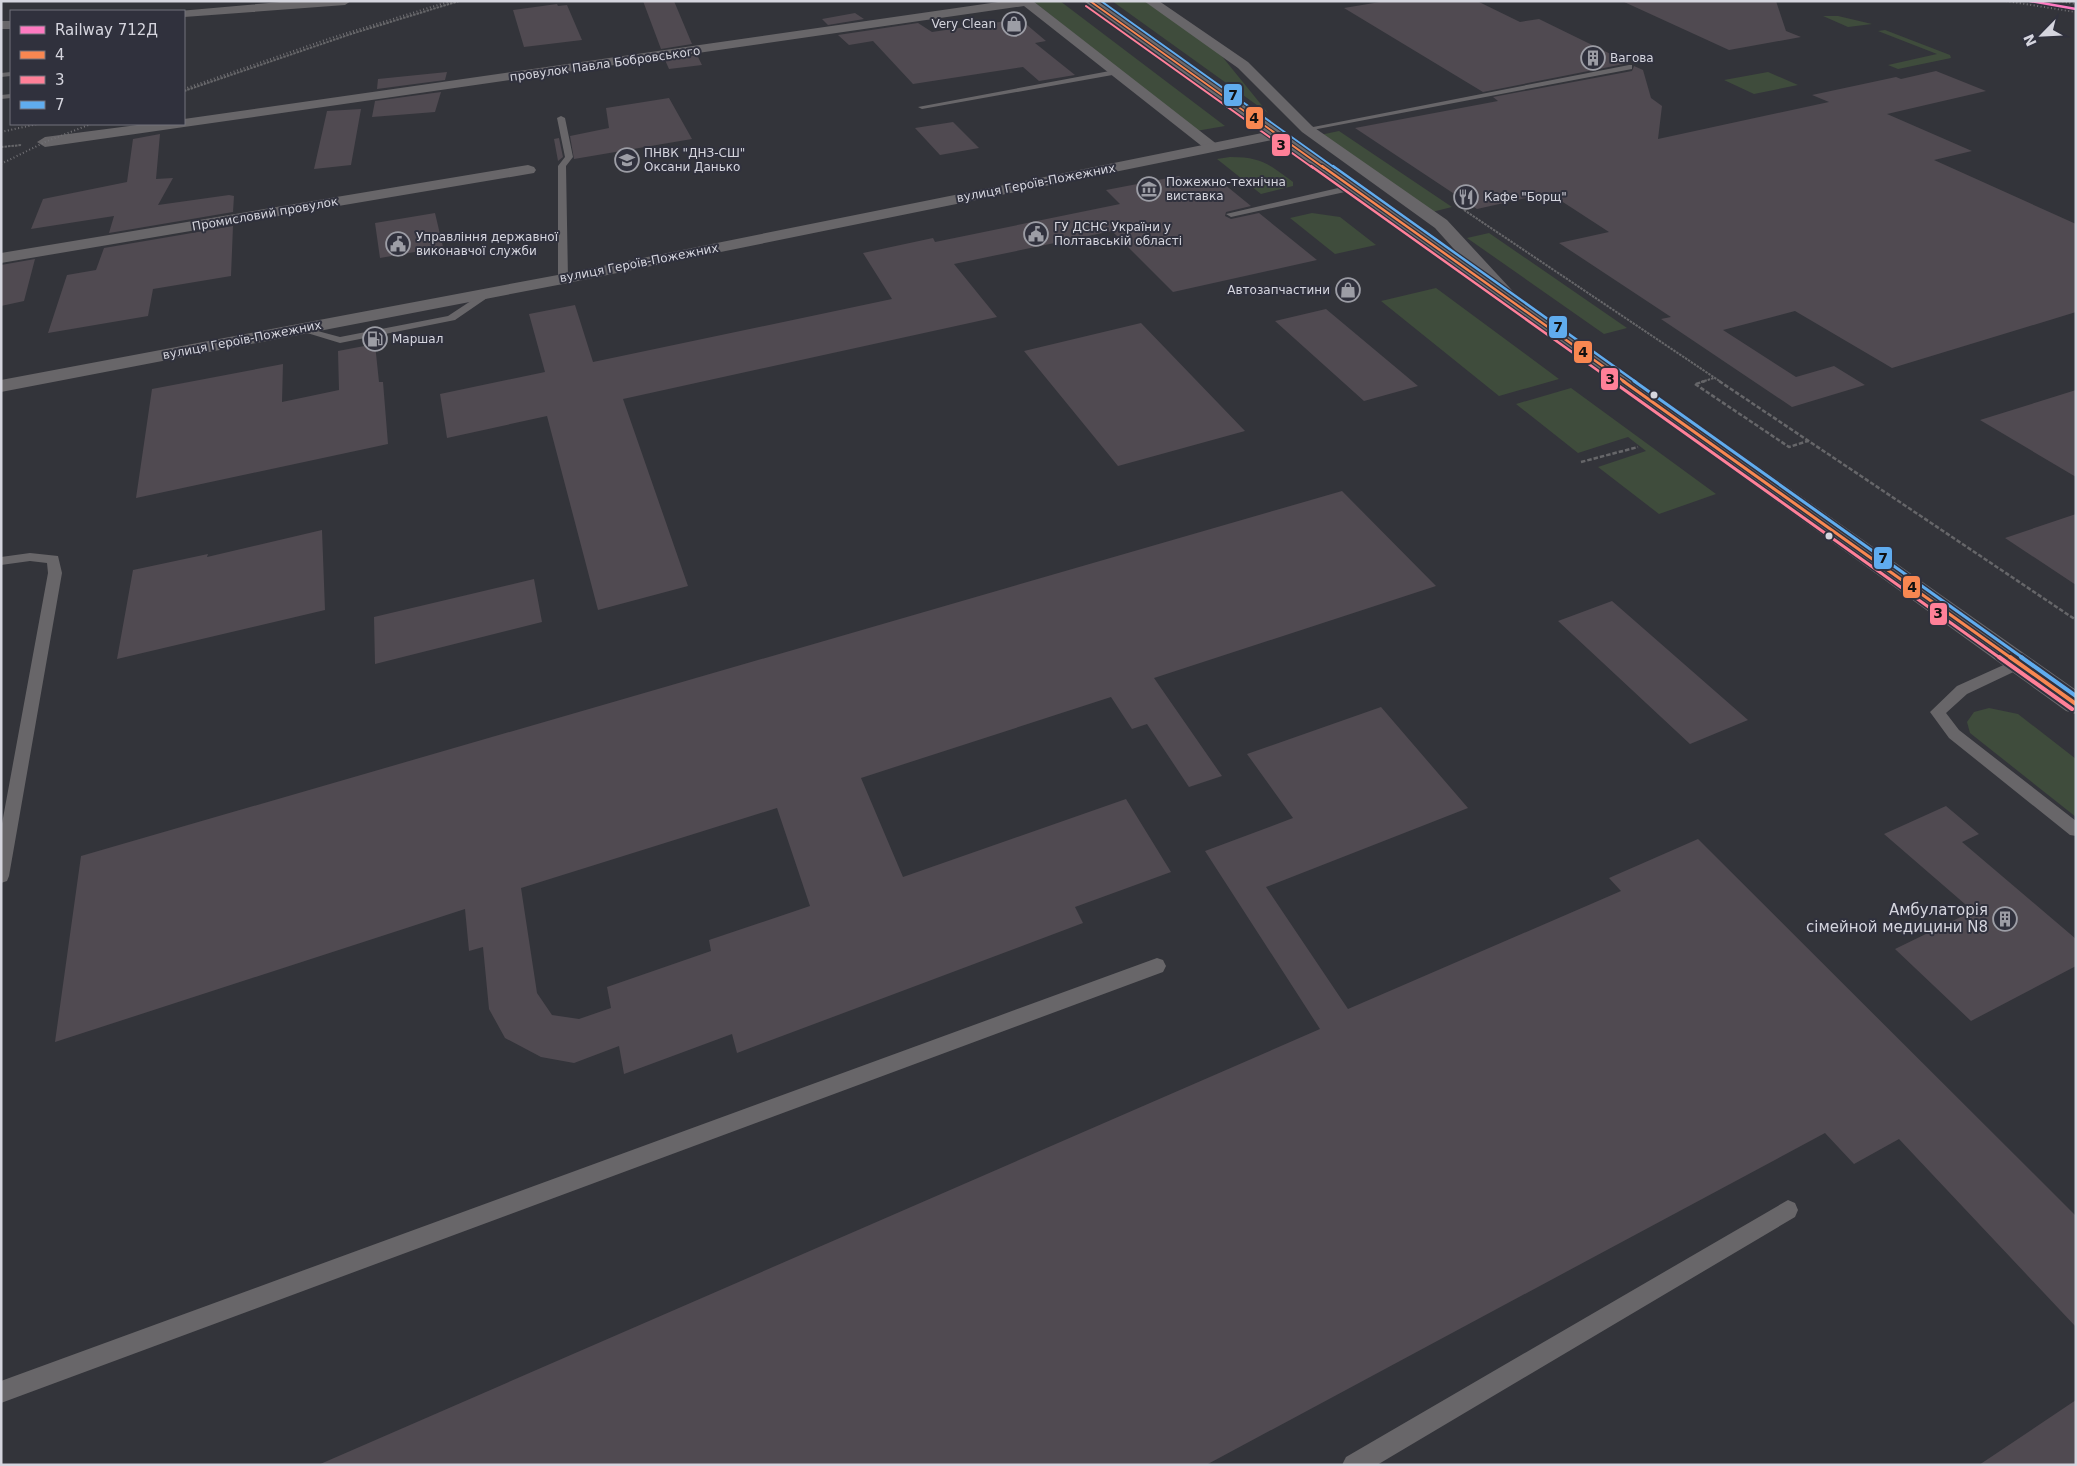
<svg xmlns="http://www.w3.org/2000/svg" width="2077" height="1466" font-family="'DejaVu Sans',sans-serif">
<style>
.green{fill:#3f4c3c}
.building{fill:#504a51;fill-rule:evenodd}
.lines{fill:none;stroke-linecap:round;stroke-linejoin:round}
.path-far1{stroke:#666669;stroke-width:2;stroke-dasharray:2.5 1;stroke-linecap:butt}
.path{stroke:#666669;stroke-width:2.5;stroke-dasharray:4.5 2;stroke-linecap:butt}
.service{fill:#686669;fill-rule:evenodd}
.minor{fill:#686669;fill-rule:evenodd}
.tertiary{fill:#686669;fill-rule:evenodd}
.primary{fill:#6a6a6d;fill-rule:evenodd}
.rail{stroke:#727175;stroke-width:2;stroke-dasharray:1 2.5;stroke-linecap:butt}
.bus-1-far3-casing{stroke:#30313d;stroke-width:4}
.bus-1-far2-casing{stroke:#30313d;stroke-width:5}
.bus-1-far1-casing{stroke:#30313d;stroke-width:6}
.bus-1-casing{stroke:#30313d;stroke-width:8}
.bus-2-far3-casing{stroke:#30313d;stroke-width:4}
.bus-2-far2-casing{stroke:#30313d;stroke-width:5}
.bus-2-far1-casing{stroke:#30313d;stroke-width:6}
.bus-2-casing{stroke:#30313d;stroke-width:8}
.bus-3-far3-casing{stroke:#30313d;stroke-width:4}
.bus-3-far2-casing{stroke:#30313d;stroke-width:5}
.bus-3-far1-casing{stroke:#30313d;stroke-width:6}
.bus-3-casing{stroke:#30313d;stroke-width:8}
.bus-1-far3{stroke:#f88751;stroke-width:2}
.bus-1-far2{stroke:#f88751;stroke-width:2.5}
.bus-1-far1{stroke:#f88751;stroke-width:3}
.bus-1{stroke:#f88751;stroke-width:4}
.bus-2-far3{stroke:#ff8098;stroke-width:2}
.bus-2-far2{stroke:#ff8098;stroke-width:2.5}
.bus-2-far1{stroke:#ff8098;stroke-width:3}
.bus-2{stroke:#ff8098;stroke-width:4}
.bus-3-far3{stroke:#60acee;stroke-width:2}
.bus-3-far2{stroke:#60acee;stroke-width:2.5}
.bus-3-far1{stroke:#60acee;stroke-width:3}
.bus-3{stroke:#60acee;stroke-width:4}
.rail-1-casing{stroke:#30313d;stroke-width:4.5}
.rail-1{stroke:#fe7ac1;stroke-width:2.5}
.bus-dot{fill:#d5d5de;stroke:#30313d;stroke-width:2}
.labels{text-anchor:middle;stroke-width:4;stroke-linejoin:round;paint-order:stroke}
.far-poi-label{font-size:12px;fill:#d5d5de;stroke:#30313d;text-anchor:start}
.far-street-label{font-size:12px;fill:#d5d5de;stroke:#30313d}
.poi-label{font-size:15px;fill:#d5d5de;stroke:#30313d;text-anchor:end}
.line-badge{stroke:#30313d;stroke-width:2}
.pale-badge-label{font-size:14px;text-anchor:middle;font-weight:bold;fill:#111}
</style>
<rect width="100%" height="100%" fill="#33343a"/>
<path class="green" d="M1033 1H1060L1225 126 1196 131Z
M1112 1H1145L1216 49 1268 113Z
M1823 16H1838L1872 24 1848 27Z
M1885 30 1950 55 1951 58 1898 69 1888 65 1937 54 1878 31Z
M1768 72 1798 85 1754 94 1724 80Z
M1339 131 1452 207 1432 212 1320 135Z
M1230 157C1262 157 1268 164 1293 182V186L1261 194 1217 159Z
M1312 213 1340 217 1376 245 1335 254 1290 218Z
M1489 233 1627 328 1604 334 1467 238Z
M1436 288 1559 379 1499 396 1381 301Z
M1571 388 1716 494 1659 514 1598 467 1646 451 1628 437 1578 453 1516 404Z
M1989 708 2018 714 2076 759V817L1970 733 1967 722 1974 712Z"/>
<path class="building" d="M643 1H674L692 44 661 49Z
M1386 1H1477L1520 22 1539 19 1629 63 1483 92 1344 8Z
M1622 1H1776L1786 31 1801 37 1729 50Z
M557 4 558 6 567 5 582 40 524 47 513 10Z
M855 13 864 19 828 25 822 19Z
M1020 19 1046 41 1035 43 1075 75 1039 81 1023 67 913 84 873 41 849 45 838 35 918 23 932 32Z
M697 55 702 65 669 69 665 60Z
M1634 66 1643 70 1651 98 1662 106 1658 139 1829 102 1812 95 1896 77 1901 79 1936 71 1986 91 1887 114 1972 151 1934 160 2076 224V312L1892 368 1795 311 1723 330 1796 377 1834 366 1865 385 1792 407 1661 319 1671 317 1559 243 1609 232 1549 193 1477 209 1355 128 1498 101 1493 97 1632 71Z
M447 72 445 80 377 89 378 79Z
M441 92 435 112 372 117 375 101Z
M669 98 692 139 574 159 570 136 609 128 606 108Z
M361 109 351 165 314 169 327 111Z
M953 122 979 148 940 155 915 128Z
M160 134 156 179 173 178 158 205 229 195 234 196 233 212 109 233 114 216 31 229 43 199 127 182 133 139Z
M559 138 563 157 558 161 554 139Z
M1179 176 1189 185 1212 180 1219 185 1224 184 1251 206 1226 212 1225 216 1231 219 1259 213 1317 260 1173 292 1112 231 954 264 997 317 623 399 688 586 598 610 547 416 447 438 440 394 545 372 529 314 575 305 593 362 892 299 863 253 933 238 935 242 1120 204 1106 190Z
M435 213 443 247 380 258 375 223Z
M233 226 231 276 153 289 148 316 48 333 67 275 96 270 104 248Z
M35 259 24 301 1 306V265Z
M1326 309 1418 386 1364 401 1275 321Z
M1141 323 1245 431 1118 466 1024 351Z
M375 344 379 382H383L388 444 136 498 152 389 283 364 282 402 339 390 338 351Z
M2076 390V477L1980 420Z
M1342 491 1436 586 1154 678 1222 776 1189 787 1147 724 1132 729 1111 697 861 778 903 877 1126 799 1171 872 1075 907 1083 923 737 1053 732 1034 624 1074 619 1046 574 1063 541 1057 505 1038 489 1009 483 947 469 951 465 909 55 1042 81 856ZM777 808 810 906 709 940 711 951 607 987 611 1008 579 1019 552 1015 537 993 521 888Z
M2076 514V585L2005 538Z
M322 530 325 610 117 659 133 570 208 554 207 557Z
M534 579 542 622 375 664 374 617Z
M1612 601 1748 720 1690 744 1558 621Z
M1381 707 1468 808 1266 887 1348 1009 1621 891 1609 878 1698 839 2076 1216V1327L1899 1139 1854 1164 1825 1133 1206 1465H318L1320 1029 1205 851 1293 818 1247 754Z
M1946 806 1979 834 1962 842 2076 939V966L1971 1021 1895 949 1973 911 1884 834Z
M2076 1400V1465H1979Z"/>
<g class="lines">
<path class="path-far1" d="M184 91 351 34 459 1
M1 147 22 145
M1464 210 1721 382
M1701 382 1714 378"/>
<path class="path" d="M1719 381 2076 620
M1695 384 1789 447 1808 441
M1696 384 1705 381
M1581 462 1638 447"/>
<path class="service" d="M1629 65H1632V69L1307 131 1303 129Z
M1115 70 1119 72 1118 74 922 109 918 107Z
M11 72V76L1 77V73Z
M11 94V98L1 99V95Z
M561 116 565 118 573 157 566 166 568 279 563 282 558 279V166L565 157 557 118Z
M1351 185 1354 186V190L1231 217 1226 214Z
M486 291 490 292V296L455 320 340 343 294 329 299 326 340 337 448 316Z
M30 553 58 556 62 573 9 876 7 881 1 883V829L48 573 47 563 30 561 1 565V557Z
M2019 658 2026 663 2024 667 1967 694 1946 713 1959 730 2076 821V836L2070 835 1949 738 1930 712 1957 686Z
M1157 958 1163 960 1166 966 1163 972 1 1403V1381Z
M1788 1200 1795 1203 1798 1210 1795 1217 1377 1465H1342L1346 1457Z"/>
<path class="minor" d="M292 1H351L345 5 184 17V11H179Z
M1005 1H1033L1218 145 1221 148 1218 151H1208L1024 6 184 127 45 147 37 142 45 137 145 124H184V119Z
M1144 1H1159L1248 62 1312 126 1447 220 1521 300 1523 304 1521 308H1507L1435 228 1302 132 1238 68Z
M1 21H11V29H1Z
M528 165 534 167 536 170 534 173 1 263V253Z"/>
<path class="tertiary" d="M1277 130 1282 132 1285 135 1282 138 563 284 1 392V380L563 274Z"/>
<path class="primary" d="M1084 1H1098L2076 690V714L2066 711Z"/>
<path class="rail" d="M2006 1 2076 12
M2059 1 2076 4
M184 89 331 38 451 1
M1 132 38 124
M1 164 45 142 91 124"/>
<g class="bus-1-far3-casing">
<path id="bus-1-far3" d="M1090 1 1324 168"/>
</g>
<g class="bus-1-far2-casing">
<path id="bus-1-far2" d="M1322 166 1625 382"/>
</g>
<g class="bus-1-far1-casing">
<path id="bus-1-far1" d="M1623 381 2011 658"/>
</g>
<g class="bus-1-casing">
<path id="bus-1" d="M2010 657 2076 704"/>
</g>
<g class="bus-2-far3-casing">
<path id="bus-2-far3" d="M1086 6 1313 168"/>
</g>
<g class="bus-2-far2-casing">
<path id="bus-2-far2" d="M1311 166 1614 382"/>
</g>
<g class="bus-2-far1-casing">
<path id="bus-2-far1" d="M1612 381 2000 658"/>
</g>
<g class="bus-2-casing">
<path id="bus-2" d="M1999 657 2072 709"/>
</g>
<g class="bus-3-far3-casing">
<path id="bus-3-far3" d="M1101 1 1335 168"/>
</g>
<g class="bus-3-far2-casing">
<path id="bus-3-far2" d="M1333 166 1636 382"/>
</g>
<g class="bus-3-far1-casing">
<path id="bus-3-far1" d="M1634 381 2023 658"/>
</g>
<g class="bus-3-casing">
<path id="bus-3" d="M2021 657 2076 696"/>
</g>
<use href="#bus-1-far3" class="bus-1-far3"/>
<use href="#bus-1-far2" class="bus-1-far2"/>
<use href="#bus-1-far1" class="bus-1-far1"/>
<use href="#bus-1" class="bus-1"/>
<use href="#bus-2-far3" class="bus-2-far3"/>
<use href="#bus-2-far2" class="bus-2-far2"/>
<use href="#bus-2-far1" class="bus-2-far1"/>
<use href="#bus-2" class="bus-2"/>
<use href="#bus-3-far3" class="bus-3-far3"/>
<use href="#bus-3-far2" class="bus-3-far2"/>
<use href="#bus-3-far1" class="bus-3-far1"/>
<use href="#bus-3" class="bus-3"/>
<g class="rail-1-casing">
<path id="rail-1" d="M2030 1 2076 9"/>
</g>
<use href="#rail-1" class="rail-1"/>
</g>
<defs>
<g id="shop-ring" transform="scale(1.25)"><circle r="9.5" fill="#30313d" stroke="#9c9da5" stroke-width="1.5"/><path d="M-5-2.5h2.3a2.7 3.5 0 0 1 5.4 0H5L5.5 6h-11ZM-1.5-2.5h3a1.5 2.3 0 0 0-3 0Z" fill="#9c9da5"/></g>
<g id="building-ring" transform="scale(1.25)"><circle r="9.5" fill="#30313d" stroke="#9c9da5" stroke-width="1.5"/><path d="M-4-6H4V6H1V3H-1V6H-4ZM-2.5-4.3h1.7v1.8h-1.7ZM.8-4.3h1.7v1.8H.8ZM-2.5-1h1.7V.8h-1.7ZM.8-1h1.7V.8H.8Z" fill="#9c9da5"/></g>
<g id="school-ring" transform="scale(1.25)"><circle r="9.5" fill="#30313d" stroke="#9c9da5" stroke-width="1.5"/><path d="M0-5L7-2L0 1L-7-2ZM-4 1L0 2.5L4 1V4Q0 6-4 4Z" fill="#9c9da5"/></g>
<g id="museum-ring" transform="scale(1.25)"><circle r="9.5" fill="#30313d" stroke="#9c9da5" stroke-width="1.5"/><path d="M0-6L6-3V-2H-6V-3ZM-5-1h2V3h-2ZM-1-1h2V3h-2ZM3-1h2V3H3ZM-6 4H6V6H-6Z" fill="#9c9da5"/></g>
<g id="restaurant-ring" transform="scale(1.25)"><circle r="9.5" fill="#30313d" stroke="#9c9da5" stroke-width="1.5"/><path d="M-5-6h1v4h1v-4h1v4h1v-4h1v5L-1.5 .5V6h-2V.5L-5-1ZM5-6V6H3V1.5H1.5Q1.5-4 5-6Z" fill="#9c9da5"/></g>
<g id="civic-ring" transform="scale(1.25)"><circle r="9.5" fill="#30313d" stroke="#9c9da5" stroke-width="1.5"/><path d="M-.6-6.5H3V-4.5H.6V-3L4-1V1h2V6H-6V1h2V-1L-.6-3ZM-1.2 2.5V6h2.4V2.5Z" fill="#9c9da5"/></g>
<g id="fuel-ring" transform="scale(1.25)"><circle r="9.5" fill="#30313d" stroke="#9c9da5" stroke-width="1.5"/><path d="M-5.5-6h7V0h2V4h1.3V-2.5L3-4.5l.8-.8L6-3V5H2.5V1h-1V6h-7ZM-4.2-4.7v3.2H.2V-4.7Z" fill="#9c9da5"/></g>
</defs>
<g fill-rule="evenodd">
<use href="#shop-ring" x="1014" y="24"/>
<use href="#building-ring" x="1593" y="58"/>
<use href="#school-ring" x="627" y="160"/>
<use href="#museum-ring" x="1149" y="189"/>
<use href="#restaurant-ring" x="1466" y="197"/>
<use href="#civic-ring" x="1036" y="234"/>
<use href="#civic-ring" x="398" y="244"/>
<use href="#shop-ring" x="1348" y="290"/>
<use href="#fuel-ring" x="375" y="339"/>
<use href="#building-ring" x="2005" y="919"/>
</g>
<g class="bus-dot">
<circle cx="1654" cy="395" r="4.5"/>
<circle cx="1829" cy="536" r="4.5"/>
</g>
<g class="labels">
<g class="far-poi-label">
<text x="996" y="28" text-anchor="end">Very Clean</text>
<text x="1610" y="62">Вагова</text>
<text x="644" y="157">ПНВК "ДНЗ-СШ"<tspan x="644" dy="14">Оксани Данько</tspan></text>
<text x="1166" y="186">Пожежно-технічна<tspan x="1166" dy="14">виставка</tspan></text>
<text x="1484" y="201">Кафе "Борщ"</text>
<text x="1054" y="231">ГУ ДСНС України у<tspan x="1054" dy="14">Полтавській області</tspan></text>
<text x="416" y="241">Управління державної<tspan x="416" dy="14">виконавчої служби</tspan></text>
<text x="1330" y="294" text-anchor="end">Автозапчастини</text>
<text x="392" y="343">Маршал</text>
</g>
<g class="far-street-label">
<text transform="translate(605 64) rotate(-8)" y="4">провулок Павла Бобровського</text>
<text transform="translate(1036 183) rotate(-11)" y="4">вулиця Героїв-Пожежних</text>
<text transform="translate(265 214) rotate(-10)" y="4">Промисловий провулок</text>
<text transform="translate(639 263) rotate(-11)" y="4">вулиця Героїв-Пожежних</text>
<text transform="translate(242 340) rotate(-11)" y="4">вулиця Героїв-Пожежних</text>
</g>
<g class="poi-label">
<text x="1988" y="915">Амбулаторія<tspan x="1988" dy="17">сімейной медицини N8</tspan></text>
</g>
</g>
<g class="line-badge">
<rect x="1223" y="83" width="20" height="24" rx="5" fill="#60acee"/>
<rect x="1245" y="106" width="19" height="24" rx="5" fill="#f88751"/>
<rect x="1271" y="133" width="20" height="24" rx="5" fill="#ff8098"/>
<rect x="1548" y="315" width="20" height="24" rx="5" fill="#60acee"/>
<rect x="1573" y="340" width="20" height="24" rx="5" fill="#f88751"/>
<rect x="1600" y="367" width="19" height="24" rx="5" fill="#ff8098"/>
<rect x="1873" y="546" width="20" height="24" rx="5" fill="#60acee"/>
<rect x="1902" y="575" width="19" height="24" rx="5" fill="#f88751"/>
<rect x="1929" y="602" width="19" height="24" rx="5" fill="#ff8098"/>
</g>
<g class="pale-badge-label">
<text x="1233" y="100">7</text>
<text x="1254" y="123">4</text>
<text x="1281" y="150">3</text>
<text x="1558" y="332">7</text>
<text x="1583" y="357">4</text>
<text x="1610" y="384">3</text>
<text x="1883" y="563">7</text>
<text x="1912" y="592">4</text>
<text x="1938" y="618">3</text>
</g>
<rect width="2077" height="1466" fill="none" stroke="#d5d5de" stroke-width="5"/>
<rect x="10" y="10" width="175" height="115" fill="#30313d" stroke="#72737d"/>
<rect x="20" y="26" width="25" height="8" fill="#fe7ac1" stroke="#72737d"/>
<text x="55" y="35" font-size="15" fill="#d5d5de">Railway 712Д</text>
<rect x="20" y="51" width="25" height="8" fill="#f88751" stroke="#72737d"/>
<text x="55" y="60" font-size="15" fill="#d5d5de">4</text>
<rect x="20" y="76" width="25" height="8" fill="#ff8098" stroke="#72737d"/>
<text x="55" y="85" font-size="15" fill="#d5d5de">3</text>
<rect x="20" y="101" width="25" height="8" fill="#60acee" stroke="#72737d"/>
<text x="55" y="110" font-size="15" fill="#d5d5de">7</text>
<g transform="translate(2042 35) rotate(246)" stroke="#30313d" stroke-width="4" paint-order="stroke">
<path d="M0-4L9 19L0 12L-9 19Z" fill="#d5d5de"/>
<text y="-8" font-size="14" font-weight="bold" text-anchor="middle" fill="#d5d5de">N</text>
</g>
</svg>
